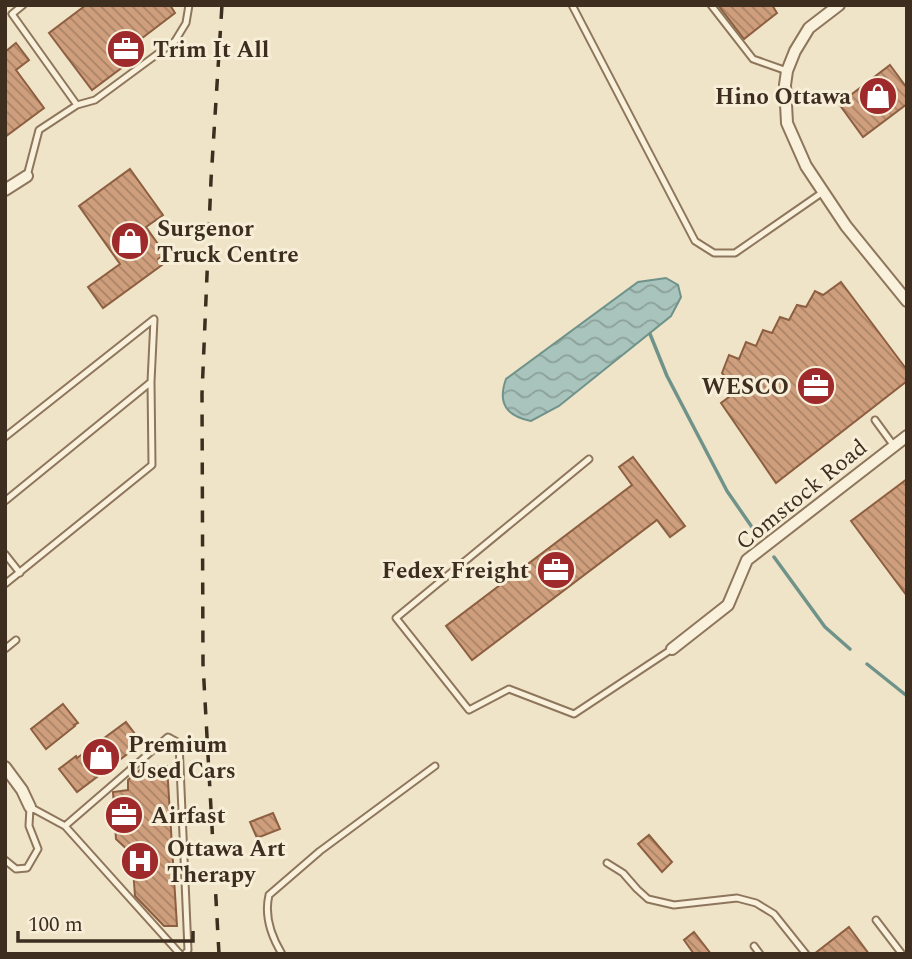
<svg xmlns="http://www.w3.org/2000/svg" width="912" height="959" font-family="Spectral,serif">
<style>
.water{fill:url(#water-waves);stroke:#6f938a;stroke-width:2}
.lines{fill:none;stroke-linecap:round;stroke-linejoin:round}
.stream{stroke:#6f938a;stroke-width:3.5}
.building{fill:url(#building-back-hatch);stroke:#8d5f41;stroke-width:2}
.service-casing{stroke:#8d765c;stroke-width:9}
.minor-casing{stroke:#8d765c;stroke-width:14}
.service{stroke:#faf1dc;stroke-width:5}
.minor{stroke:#faf1dc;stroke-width:10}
.rail{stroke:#3d2e20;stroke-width:3.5;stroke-dasharray:12 12;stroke-linecap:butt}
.labels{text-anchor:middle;stroke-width:6;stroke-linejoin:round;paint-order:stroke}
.poi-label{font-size:23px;font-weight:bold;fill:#3d2e20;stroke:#f7eed8;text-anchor:start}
.street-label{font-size:23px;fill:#3d2e20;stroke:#f7eed8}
</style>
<defs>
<pattern id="water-waves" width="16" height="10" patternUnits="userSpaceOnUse" patternTransform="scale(1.75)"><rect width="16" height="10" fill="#a9c4bc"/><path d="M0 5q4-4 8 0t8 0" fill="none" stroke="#8ba098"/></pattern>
<pattern id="building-back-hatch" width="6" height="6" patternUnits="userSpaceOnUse" patternTransform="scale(1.75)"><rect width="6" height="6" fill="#cf9f7d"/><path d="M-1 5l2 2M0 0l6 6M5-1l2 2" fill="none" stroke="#a98266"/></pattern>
</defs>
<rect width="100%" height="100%" fill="#f0e4c8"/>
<path class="water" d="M666 278 678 285 681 297 671 316 559 406 531 421C507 416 497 404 506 379L638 282Z"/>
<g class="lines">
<path class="stream" d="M650 334 667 376 727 491 754 530
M774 557 825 627 850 649
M867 664 907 696"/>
</g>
<path class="building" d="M86 5H170L175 13 137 42 143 52 92 90 49 33Z
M718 5H772L777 13 744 39Z
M16 43 29 60 16 70 44 108 5 137V52Z
M890 65 907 88V104L863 137 839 104Z
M130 169 163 215 146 227 165 254 158 259 162 265 103 308 88 287 120 264 79 206Z
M841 282 907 370V381L776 483 721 403 737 391 722 373 729 355 739 359 746 342 756 346 763 330 772 333 780 317 789 320 797 305 806 307 815 291 823 295Z
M633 457 685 526 670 537 657 520 472 660 446 626 632 485 619 467Z
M907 479V596L851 521Z
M63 704 78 723 74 725 75 726 46 749 31 729Z
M126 722 142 743 77 792 59 769 76 756 77 758Z
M167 766 177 926H164L135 896 132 854 116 839 113 792 128 790V780L142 768Z
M273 813 280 829 257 838 250 822Z
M649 835 672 862 662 872 638 844Z
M849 927 869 954H814Z
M694 932 711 954H694L684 940Z"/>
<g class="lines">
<g class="service-casing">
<path id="service" d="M23 5 12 14 77 105 39 130 27 176
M572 5 695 241 714 253H735L823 192
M711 5 753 59 787 71
M77 105 95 100 175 41 186 23 189 5
M875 420 894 446
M5 437 154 319 151 382
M589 459 396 618 469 710 509 689 574 714 672 649
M5 501 151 382 152 465 5 584
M5 554 20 573
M5 649 16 640
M65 826 168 737 179 743 188 950 185 954
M5 860 16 869 27 868 38 849 29 826 30 807 65 826 180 954
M607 863 623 873 637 889 648 899 674 905 737 898 756 903 774 914 806 954
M876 920 902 954
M754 946 760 954
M282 954C271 936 264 916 269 895L320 851 435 766"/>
</g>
<g class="minor-casing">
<path id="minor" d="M839 5 809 28 795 51 787 71 785 85 787 123 806 166 846 226 907 301
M5 190 27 176
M672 649 728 605 747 560 907 436
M5 767 22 790 30 807"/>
</g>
<use href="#service" class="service"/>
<use href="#minor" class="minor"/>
<path class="rail" d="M219 954 203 664 202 394 211 180 222 5"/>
</g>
<defs>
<g id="office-disc" transform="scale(2.0125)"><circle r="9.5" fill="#9e2a2b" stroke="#f7eed8"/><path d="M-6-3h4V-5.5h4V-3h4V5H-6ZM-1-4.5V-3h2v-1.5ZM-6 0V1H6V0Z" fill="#fff"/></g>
<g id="shop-disc" transform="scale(2.0125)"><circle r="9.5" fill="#9e2a2b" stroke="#f7eed8"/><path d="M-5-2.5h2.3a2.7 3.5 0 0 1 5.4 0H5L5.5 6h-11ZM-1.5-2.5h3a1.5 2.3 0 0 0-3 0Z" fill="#fff"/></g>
<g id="hospital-disc" transform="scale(2.0125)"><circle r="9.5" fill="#9e2a2b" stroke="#f7eed8"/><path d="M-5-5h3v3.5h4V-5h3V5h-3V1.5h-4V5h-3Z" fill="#fff"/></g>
</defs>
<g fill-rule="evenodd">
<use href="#office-disc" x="126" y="49"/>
<use href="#shop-disc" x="878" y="96"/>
<use href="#shop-disc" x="130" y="241"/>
<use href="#office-disc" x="816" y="386"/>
<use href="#office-disc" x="556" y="570"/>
<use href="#shop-disc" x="101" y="757"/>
<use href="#office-disc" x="124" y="815"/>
<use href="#hospital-disc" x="140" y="861"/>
</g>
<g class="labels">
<g class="poi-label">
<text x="153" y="57">Trim It All</text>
<text x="851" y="104" text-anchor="end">Hino Ottawa</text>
<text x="157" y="236">Surgenor<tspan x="157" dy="26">Truck Centre</tspan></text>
<text x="789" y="394" text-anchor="end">WESCO</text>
<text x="529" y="578" text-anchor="end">Fedex Freight</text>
<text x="128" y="752">Premium<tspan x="128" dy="26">Used Cars</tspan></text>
<text x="151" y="823">Airfast</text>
<text x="167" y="856">Ottawa Art<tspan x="167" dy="26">Therapy</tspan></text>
</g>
<g class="street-label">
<text transform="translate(801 494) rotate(-39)" y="8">Comstock Road</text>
</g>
</g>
<rect width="912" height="959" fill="none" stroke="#3d2e20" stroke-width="14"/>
<path d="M18 931v10h175v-10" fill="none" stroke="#3d2e20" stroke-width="3.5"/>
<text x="28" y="931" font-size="21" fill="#3d2e20" stroke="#f7eed8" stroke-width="5" paint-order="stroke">100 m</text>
</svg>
